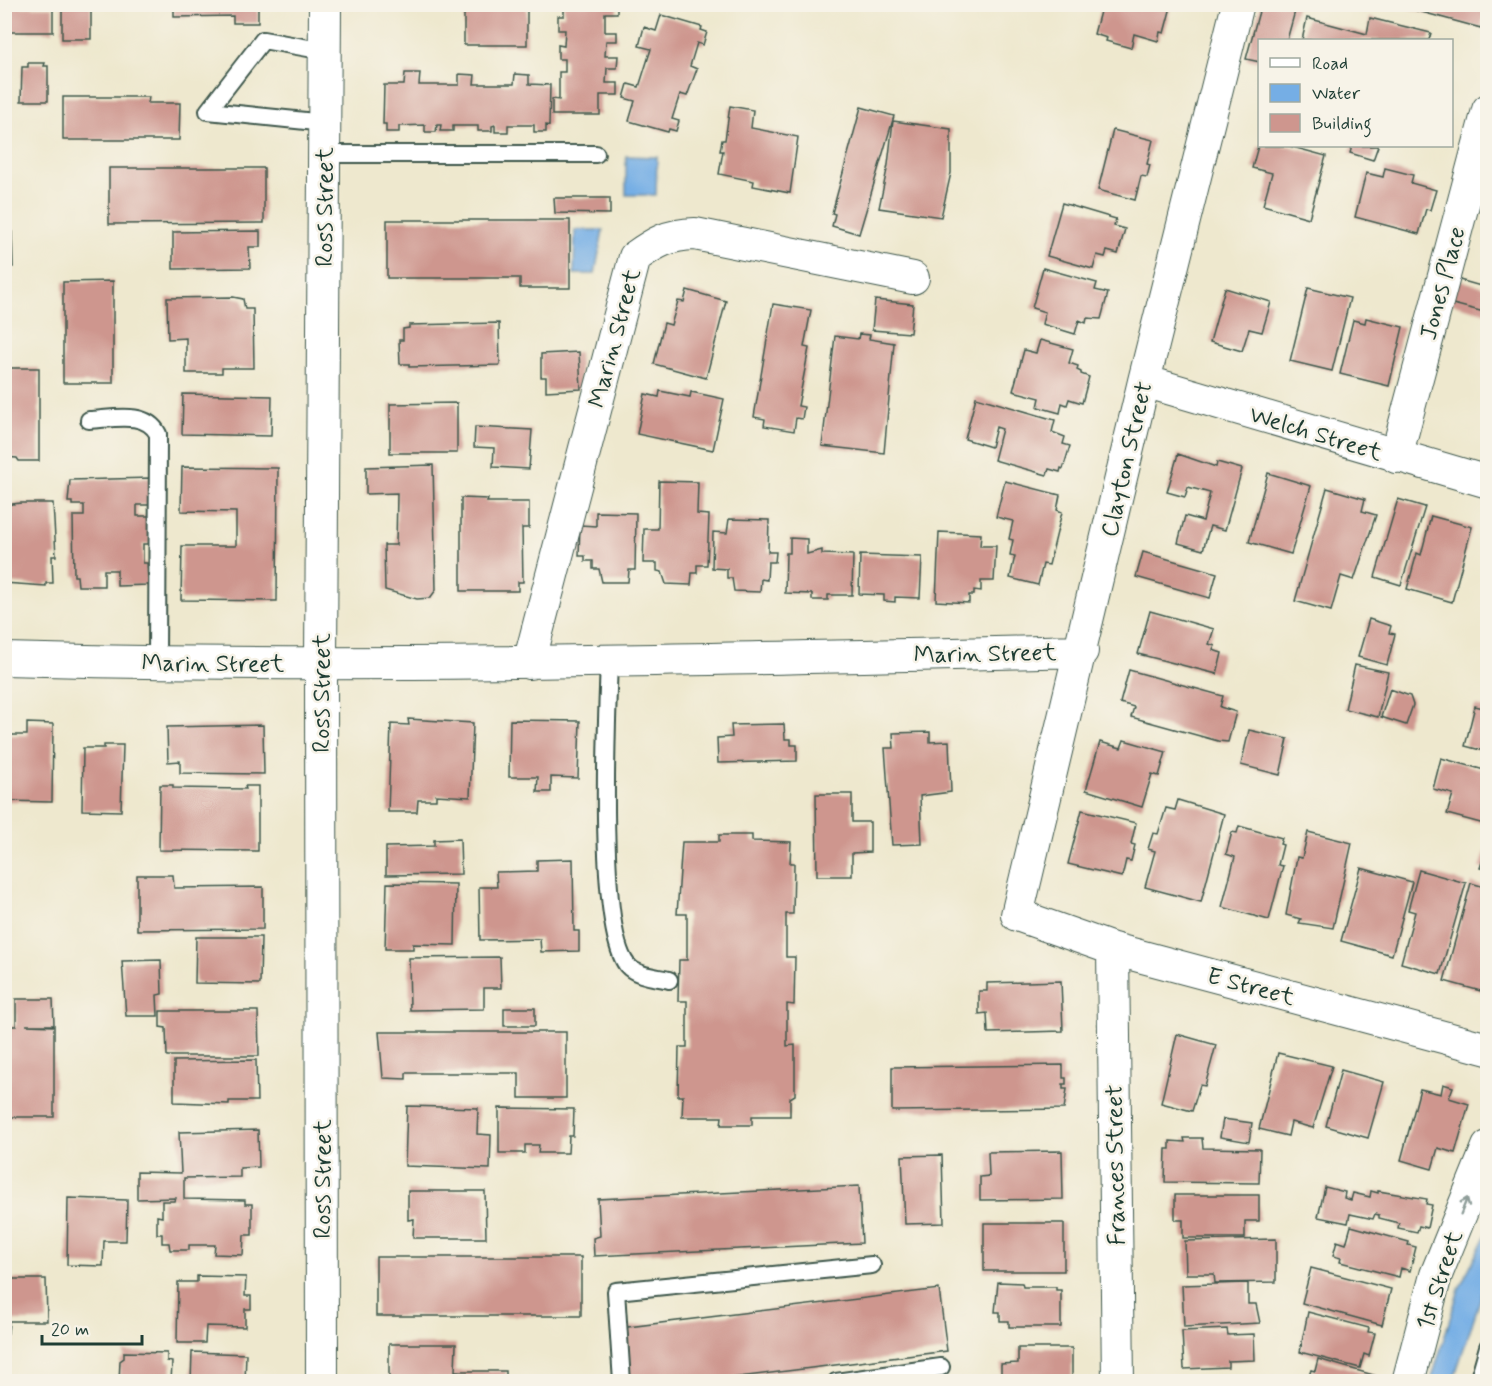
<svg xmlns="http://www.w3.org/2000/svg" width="1492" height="1386" font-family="Mynerve,sans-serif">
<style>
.water{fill:#75aee5;stroke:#4a768c;stroke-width:1.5}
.building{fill:#ce968e}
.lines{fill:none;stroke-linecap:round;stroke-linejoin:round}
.lane-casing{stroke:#3e574b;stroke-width:20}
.street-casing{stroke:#3e574b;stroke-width:34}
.lane{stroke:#fff;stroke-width:16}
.street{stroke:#fff;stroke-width:32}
.oneway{stroke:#8f9e9a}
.labels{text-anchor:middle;stroke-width:5;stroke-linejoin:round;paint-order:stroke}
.street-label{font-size:24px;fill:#1f3d34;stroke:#f7f3e8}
</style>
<rect width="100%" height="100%" fill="#f7f3e8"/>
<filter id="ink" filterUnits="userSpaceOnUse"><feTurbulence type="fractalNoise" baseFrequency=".0167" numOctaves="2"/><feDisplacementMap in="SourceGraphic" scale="12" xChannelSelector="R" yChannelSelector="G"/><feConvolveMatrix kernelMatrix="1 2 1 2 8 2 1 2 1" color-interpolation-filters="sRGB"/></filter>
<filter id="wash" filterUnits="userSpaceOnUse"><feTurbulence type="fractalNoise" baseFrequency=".008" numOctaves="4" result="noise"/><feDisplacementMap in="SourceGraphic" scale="24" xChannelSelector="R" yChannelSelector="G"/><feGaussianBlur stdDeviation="1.35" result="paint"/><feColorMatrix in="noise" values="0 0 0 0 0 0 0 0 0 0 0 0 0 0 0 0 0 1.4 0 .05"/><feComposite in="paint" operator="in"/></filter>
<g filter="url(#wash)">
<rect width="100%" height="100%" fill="#eee8ce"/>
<path class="water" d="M626 156 657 157 656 195H626Z
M575 230H603L595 274H574Z
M1487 1232V1279L1453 1381H1431L1459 1289Z"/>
<g id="blocks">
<path class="building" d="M62 4H91V39H62Z
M174 4H258V23H233V16L174 17Z
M464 4H527V45H464Z
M564 4 617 6V13H605V32H617V41H606L605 56H618L617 68H607L606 83H618V95H600V115H552V99L559 100V72H565V59H558V45L564 46 565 30H558V16H564Z
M1102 4H1162L1171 7 1164 33 1160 32 1158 41 1134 34 1131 48 1106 41 1107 38 1094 34Z
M1261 4H1297L1287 40H1260V62L1246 59Z
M1392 4H1487L1481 28Z
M4 7H53V32H4Z
M661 15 702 27 701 30 707 32 703 45 697 43 690 66 697 69 687 96 680 94 672 119 679 121 676 131 669 129 668 132 629 121 635 101 624 98 628 84 639 87 651 49 639 46 644 27 656 31Z
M1307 18 1367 34 1370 18 1431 33 1429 40H1302Z
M28 63H45L44 66H48V101H21L22 67H28Z
M405 73H420L419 85H459V74L475 75 474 84H514L515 74 529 75V84L550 85 549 126 546 125V132H534V125H508V132H495V125L492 126V131H478V126H453V131H440L441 125H437L436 132H425V125L399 126V132H386V124H383L384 85H404Z
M63 97H149L148 103H180L179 140H63Z
M730 106 753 110 751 128 798 137 790 193 753 186 754 181 719 174 723 151H720L722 140H725Z
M861 107 894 116 859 234 832 226 835 214 832 213Z
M893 121 951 129V173L941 217 879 208 888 165Z
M1113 130 1153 140 1147 164 1150 165 1147 177 1141 176 1135 200 1098 190Z
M1258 146H1289L1326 156 1309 218 1263 205 1272 173 1252 168Z
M1352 146H1378L1373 160 1350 153Z
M109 168H264V223L109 224Z
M1385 168 1413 175 1411 183 1436 190 1430 210 1426 209 1419 234 1355 217 1366 173 1383 177Z
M554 198H610V214L555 213Z
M1062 203 1116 219 1114 226 1125 229 1118 254 1107 251 1105 257 1097 255 1093 269 1047 256Z
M387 220H570V288H520V278H387Z
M260 231V247H249L250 268 173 269V232Z
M4 232H12L13 267H4Z
M1043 268 1097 283 1095 290 1108 293 1101 319 1087 318 1086 323 1079 320 1075 334 1042 324 1045 312 1032 308Z
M1456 279 1488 288V313L1449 303Z
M113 281V383H63V282Z
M1225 288 1271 302 1262 332 1249 329 1242 351 1210 342Z
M1308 288 1350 298 1332 371 1290 361Z
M687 290 726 301 706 378 654 364 664 323 671 325 678 301 684 302Z
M233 297 243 299 245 309H253L254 368H222V373H186V338L168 339 167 298Z
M875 300 913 304 910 333 872 330Z
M773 304 811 310 804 347 809 348 798 406 804 407 802 419 796 418 794 431 764 426 765 419 754 417Z
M1366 318 1403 327 1389 386 1340 374 1353 320 1365 323Z
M499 323 500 365 409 367V364H400L399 340H403V329L409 328V325Z
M859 334 870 335 869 339 894 343 884 453 822 446 835 336 858 339Z
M1040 340 1073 349 1069 363 1078 366 1077 370 1081 372V374L1089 377 1082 403 1069 399 1067 405 1062 403 1060 413 1038 407 1040 398 1013 391 1024 350 1036 353Z
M579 352 581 389 546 391V377H541V354Z
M4 368H39V461H19L17 458 4 457Z
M660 391 690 397 691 392 724 399 713 450 637 434 645 394 659 397Z
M183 394 272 396 271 436 182 434Z
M976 397 1055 420 1052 432 1065 437 1063 444 1070 446 1063 469 1061 468 1060 472 1049 469 1047 475 994 460 1002 429 996 427 991 447 965 439Z
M457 403V453H390V404Z
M475 427 532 430 529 469 493 467 494 448 474 447Z
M1178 454 1216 467 1217 462 1242 469 1225 530 1210 526 1203 550 1178 543 1185 516 1203 521 1210 493 1188 487 1185 497 1167 492Z
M433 465 436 590 430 598 417 599 385 590 384 545H396L397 493 366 494V467Z
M182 467 278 468 277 601 181 600 182 546H236V512L181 511Z
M1268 473 1311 486 1291 554 1249 542Z
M151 478V505H137V516H149L150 544H143V563H147L148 585 117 586V570H104V586H78L77 576H74L73 516H84V505H72V502H68L70 480Z
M659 481 698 482 697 514 709 515 707 565H697V573H692L691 585 666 584 662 572 657 571V563H643L644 529H658Z
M1005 481 1060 495 1057 510 1062 512 1049 565 1043 564 1038 585 1010 578 1015 556 1010 555 1013 540 1009 539 1013 521 996 517Z
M1327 488 1365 499 1362 511 1376 515 1354 580 1341 576 1331 611 1295 601Z
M461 498 488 499 487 502H529V528H522L523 582H518V591H461Z
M1398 499 1425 507 1401 585 1375 577Z
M21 503H53L56 556H52L53 583H46V586L4 583V505Z
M596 512 636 513 635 570H629L628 582H602L599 569H593V561H585V556H579L580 525 596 526Z
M1431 516 1472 527 1452 602 1407 589 1417 553 1421 555Z
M729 519 769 520 768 552H776L775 562H768L767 580 761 579 760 592 734 591 732 578H727V569L712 568 713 532 727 533Z
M939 532 981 534 980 546H996L994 581H981V591L974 590V595H969V603L936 601Z
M790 538 807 539V554L822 550V554L853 555 852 595H828V600H812V594L785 593 786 553H790Z
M1143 552 1217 573 1210 598 1136 577Z
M860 555 922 557 920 598 895 597V602L884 601V595L859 594Z
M1150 611 1214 629 1209 644 1215 646 1213 650 1222 653 1217 674 1138 654Z
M1369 619 1391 626 1389 633 1395 634 1387 665 1358 657Z
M1355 665 1388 672 1378 717 1345 709Z
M1129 670 1223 696 1220 707 1236 712 1228 742 1218 741 1131 717 1134 707 1120 703Z
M1390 689 1410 696 1413 705 1406 725 1381 717Z
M1475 706 1488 709V752L1465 746Z
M408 719 473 723 470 797 436 795V800H418L417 812H388L391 724 409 725Z
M510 720 580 721 578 778 551 777V792H537L538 777H509Z
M27 723 53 724 52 802 6 801V735H27Z
M784 724 785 739H791V745H797V761L718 763 717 738 732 737 731 725Z
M263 725 264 774 180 773V761L168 762 167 727Z
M1249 730 1288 739 1280 775 1241 765Z
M930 732V742L949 741 951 792 920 796 922 844 892 845 885 748H894L893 733Z
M1124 740 1166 752 1159 776 1152 774 1142 807 1086 790 1100 742 1121 748Z
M104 745H123L121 811 82 810 83 748H104Z
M1441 758 1488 771V825L1447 814 1453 794 1433 789Z
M160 785H173V788L246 789 245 786H258V851L159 850Z
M816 794H852V822H870V852L852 853V876H817Z
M1178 800 1224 814 1201 902 1145 887 1155 851 1148 849 1153 833 1158 834 1166 808 1175 810Z
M1082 810 1136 823 1131 844 1135 845 1131 861 1126 860 1122 877 1068 864Z
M1239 826 1282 838 1280 844 1283 845 1278 865 1283 866 1269 920 1222 907 1235 857 1226 854 1232 832 1237 833Z
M1308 832 1352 843 1333 928 1299 923 1301 919 1286 915 1297 857 1302 858Z
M719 835H752V841L791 842 790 863H794L793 914H786V957H795L794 1005 787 1004V1046L795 1045V1095L790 1098V1116H752V1125H721L722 1117H682L683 1096H678L679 1047H687V1001H678L679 960H687V914H677L682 842H719Z
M460 839 461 874 386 875V847L434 846V840Z
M1488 844V870L1480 868Z
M573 859 574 931H579V951L541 952 540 939 480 940 479 887H497L496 872 537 871V860Z
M1361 868 1412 882 1392 955 1341 941Z
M1419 870 1466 883 1440 974 1401 963 1415 912 1408 910Z
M137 875H173L174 888 263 887V929L137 930Z
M387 883 456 884 455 945 413 944V949H385Z
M1471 883 1488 888V993L1444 981Z
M196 937H261L260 984 195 983Z
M500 957 501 988H484V1009L410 1010 409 958Z
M161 960 162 994 157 995 158 1016H126L122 961Z
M1061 981 1063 1031 988 1033 987 1013 979 1014V991H987V983Z
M16 999H53L54 1025H26L54 1026V1117H4V1031H8V1026H16Z
M504 1008H535V1026H504Z
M160 1011H258L259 1056H167L166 1028 160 1027Z
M379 1032H566V1098H519V1073H406V1079L383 1078Z
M1177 1034 1216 1045 1205 1086 1200 1085 1192 1111 1161 1103Z
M1278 1053 1332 1066 1313 1128 1291 1122 1288 1136 1259 1129Z
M256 1060 257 1101H229V1104L174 1102V1061Z
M1063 1065V1078H1066V1084H1063V1089H1067L1064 1109 892 1111V1067Z
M1341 1070 1384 1082 1368 1138 1326 1126Z
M1443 1084 1453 1087 1449 1098 1469 1104 1455 1153 1438 1148 1432 1169 1401 1160 1420 1089 1441 1094Z
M407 1106 478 1108 477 1134 491 1135 490 1169 405 1166Z
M499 1108 574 1109 573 1136H569L568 1153H538L539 1145H525V1153H499Z
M1223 1119 1252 1123 1249 1142 1220 1137Z
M258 1130 259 1167 240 1168V1177L184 1178V1199L245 1200V1204H252V1235H244L243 1255 214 1254 215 1245H189V1250H170L169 1243H162V1234H157V1216L162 1217V1201H175L176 1198 137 1199V1172L181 1173 179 1132Z
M1184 1138H1202L1203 1148 1260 1149 1259 1183 1165 1182 1166 1149H1170V1141L1185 1142Z
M1062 1151 1063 1199 980 1200V1177L989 1176 988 1152Z
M942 1155 944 1223 905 1224 902 1156Z
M859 1186 862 1243 594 1256 593 1238 600 1236 598 1199Z
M1325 1187 1345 1192 1344 1198 1351 1200 1353 1193 1370 1197 1371 1191 1378 1193V1191L1427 1199 1426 1204 1432 1205 1427 1228 1419 1226 1417 1232 1398 1228 1399 1223 1379 1218V1215L1375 1214 1373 1219 1350 1214 1348 1223 1318 1217Z
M408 1191H485L486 1238H413L414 1219 408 1220Z
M1175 1195H1259V1221H1245V1238H1183V1220H1175Z
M68 1198 127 1200 126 1241H104L103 1266 67 1265Z
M984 1223H1064V1271H984Z
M1351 1226 1409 1242 1408 1245 1416 1247 1410 1271 1401 1268 1399 1277 1340 1262 1341 1258 1333 1256 1337 1241 1346 1244Z
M1276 1239V1282L1215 1283 1214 1274H1186L1185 1241Z
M376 1257H581V1316H376Z
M1311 1268 1391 1289 1382 1325 1302 1303Z
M197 1276 246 1277 245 1296H251V1309H245V1327L206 1326 205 1343H177L178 1282H197Z
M4 1279H46L47 1321H9L8 1333H4Z
M998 1282 1022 1283 1023 1287H1056V1290H1061V1327H1009V1321H1000V1312H995Z
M1248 1283V1304H1256L1260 1323 1184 1327 1182 1285Z
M939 1289 947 1351 700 1382H625L620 1328Z
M1308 1312 1369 1328 1368 1332 1375 1333 1369 1356 1364 1354 1360 1368 1300 1352Z
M1227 1329 1228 1335 1254 1334 1255 1360 1228 1361V1367L1184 1369 1182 1331Z
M389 1344H456L455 1371H506V1382H389Z
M1018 1348H1072V1382H1001V1364L1018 1363Z
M124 1352 167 1353V1361L172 1362 171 1382H119L120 1361 124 1358Z
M192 1352 246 1354 245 1382H191Z
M1318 1359 1380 1377 1378 1382H1307L1311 1370 1315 1371Z
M1199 1378 1252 1379V1382H1199Z"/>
</g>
</g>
<g filter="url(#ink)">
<use href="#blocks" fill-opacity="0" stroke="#3e574b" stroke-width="1.5"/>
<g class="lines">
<g class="lane-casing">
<path id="lane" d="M325 123 208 111 263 40 325 51
M325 154H596
M89 420C112 419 146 410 158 434L157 663
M609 662C607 717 597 927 627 965 636 976 656 977 669 980
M622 1382 616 1291 872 1265
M836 1382 941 1367
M1478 1382 1488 1347"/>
</g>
<g class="street-casing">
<path id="street" d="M1238 4 1144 381 1017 915 1113 949 1488 1049
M1144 381 1488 482
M1396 457 1488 110
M4 659C364 669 723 659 1082 651
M529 663 635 257C656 242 668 235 695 234L913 278
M1113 949 1118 1382
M322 1382 321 662 325 4
M1408 1382 1436 1275 1488 1147"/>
</g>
<use href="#lane" class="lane"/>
<use href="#street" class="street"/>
</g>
<defs><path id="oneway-shaft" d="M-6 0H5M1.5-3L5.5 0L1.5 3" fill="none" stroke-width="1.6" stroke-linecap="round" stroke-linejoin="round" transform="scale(1.5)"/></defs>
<use class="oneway" href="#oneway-shaft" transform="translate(1464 1206) rotate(-68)"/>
</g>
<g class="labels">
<g class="street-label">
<text transform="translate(324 207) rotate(-90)" y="8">Ross Street</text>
<text transform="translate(1442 283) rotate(-75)" y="8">Jones Place</text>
<text transform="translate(614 338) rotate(-75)" y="8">Marin Street</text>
<text transform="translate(1316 433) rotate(17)" y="8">Welch Street</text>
<text transform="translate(1126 459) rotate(-77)" y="8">Clayton Street</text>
<text transform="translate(985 653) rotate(-1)" y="8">Marin Street</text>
<text x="213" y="671">Marin Street</text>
<text transform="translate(321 693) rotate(-90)" y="8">Ross Street</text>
<text transform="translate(1251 986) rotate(15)" y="8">E Street</text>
<text transform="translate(1115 1165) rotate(-91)" y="8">Frances Street</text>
<text transform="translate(322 1179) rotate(-90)" y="8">Ross Street</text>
<text transform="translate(1439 1280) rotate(-72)" y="8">1st Street</text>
</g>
</g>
<rect width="1492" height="1386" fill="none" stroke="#f7f3e8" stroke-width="24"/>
<rect x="1258" y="39" width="195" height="108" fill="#f7f3e8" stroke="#a1aaa0" stroke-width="1.5"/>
<rect x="1270" y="58" width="30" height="9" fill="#ffffff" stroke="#a1aaa0" stroke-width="1.5"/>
<text x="1312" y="69" font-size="18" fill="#1f3d34">Road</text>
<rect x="1270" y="84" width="30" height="18" fill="#75aee5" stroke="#a1aaa0" stroke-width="1.5"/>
<text x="1312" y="99" font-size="18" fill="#1f3d34">Water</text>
<rect x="1270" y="114" width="30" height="18" fill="#ce968e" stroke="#a1aaa0" stroke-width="1.5"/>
<text x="1312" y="129" font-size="18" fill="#1f3d34">Building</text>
<path d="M42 1335v9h100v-9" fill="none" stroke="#1f3d34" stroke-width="3"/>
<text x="51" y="1335" font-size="18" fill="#1f3d34" stroke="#f7f3e8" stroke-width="4.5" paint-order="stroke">20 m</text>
</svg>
